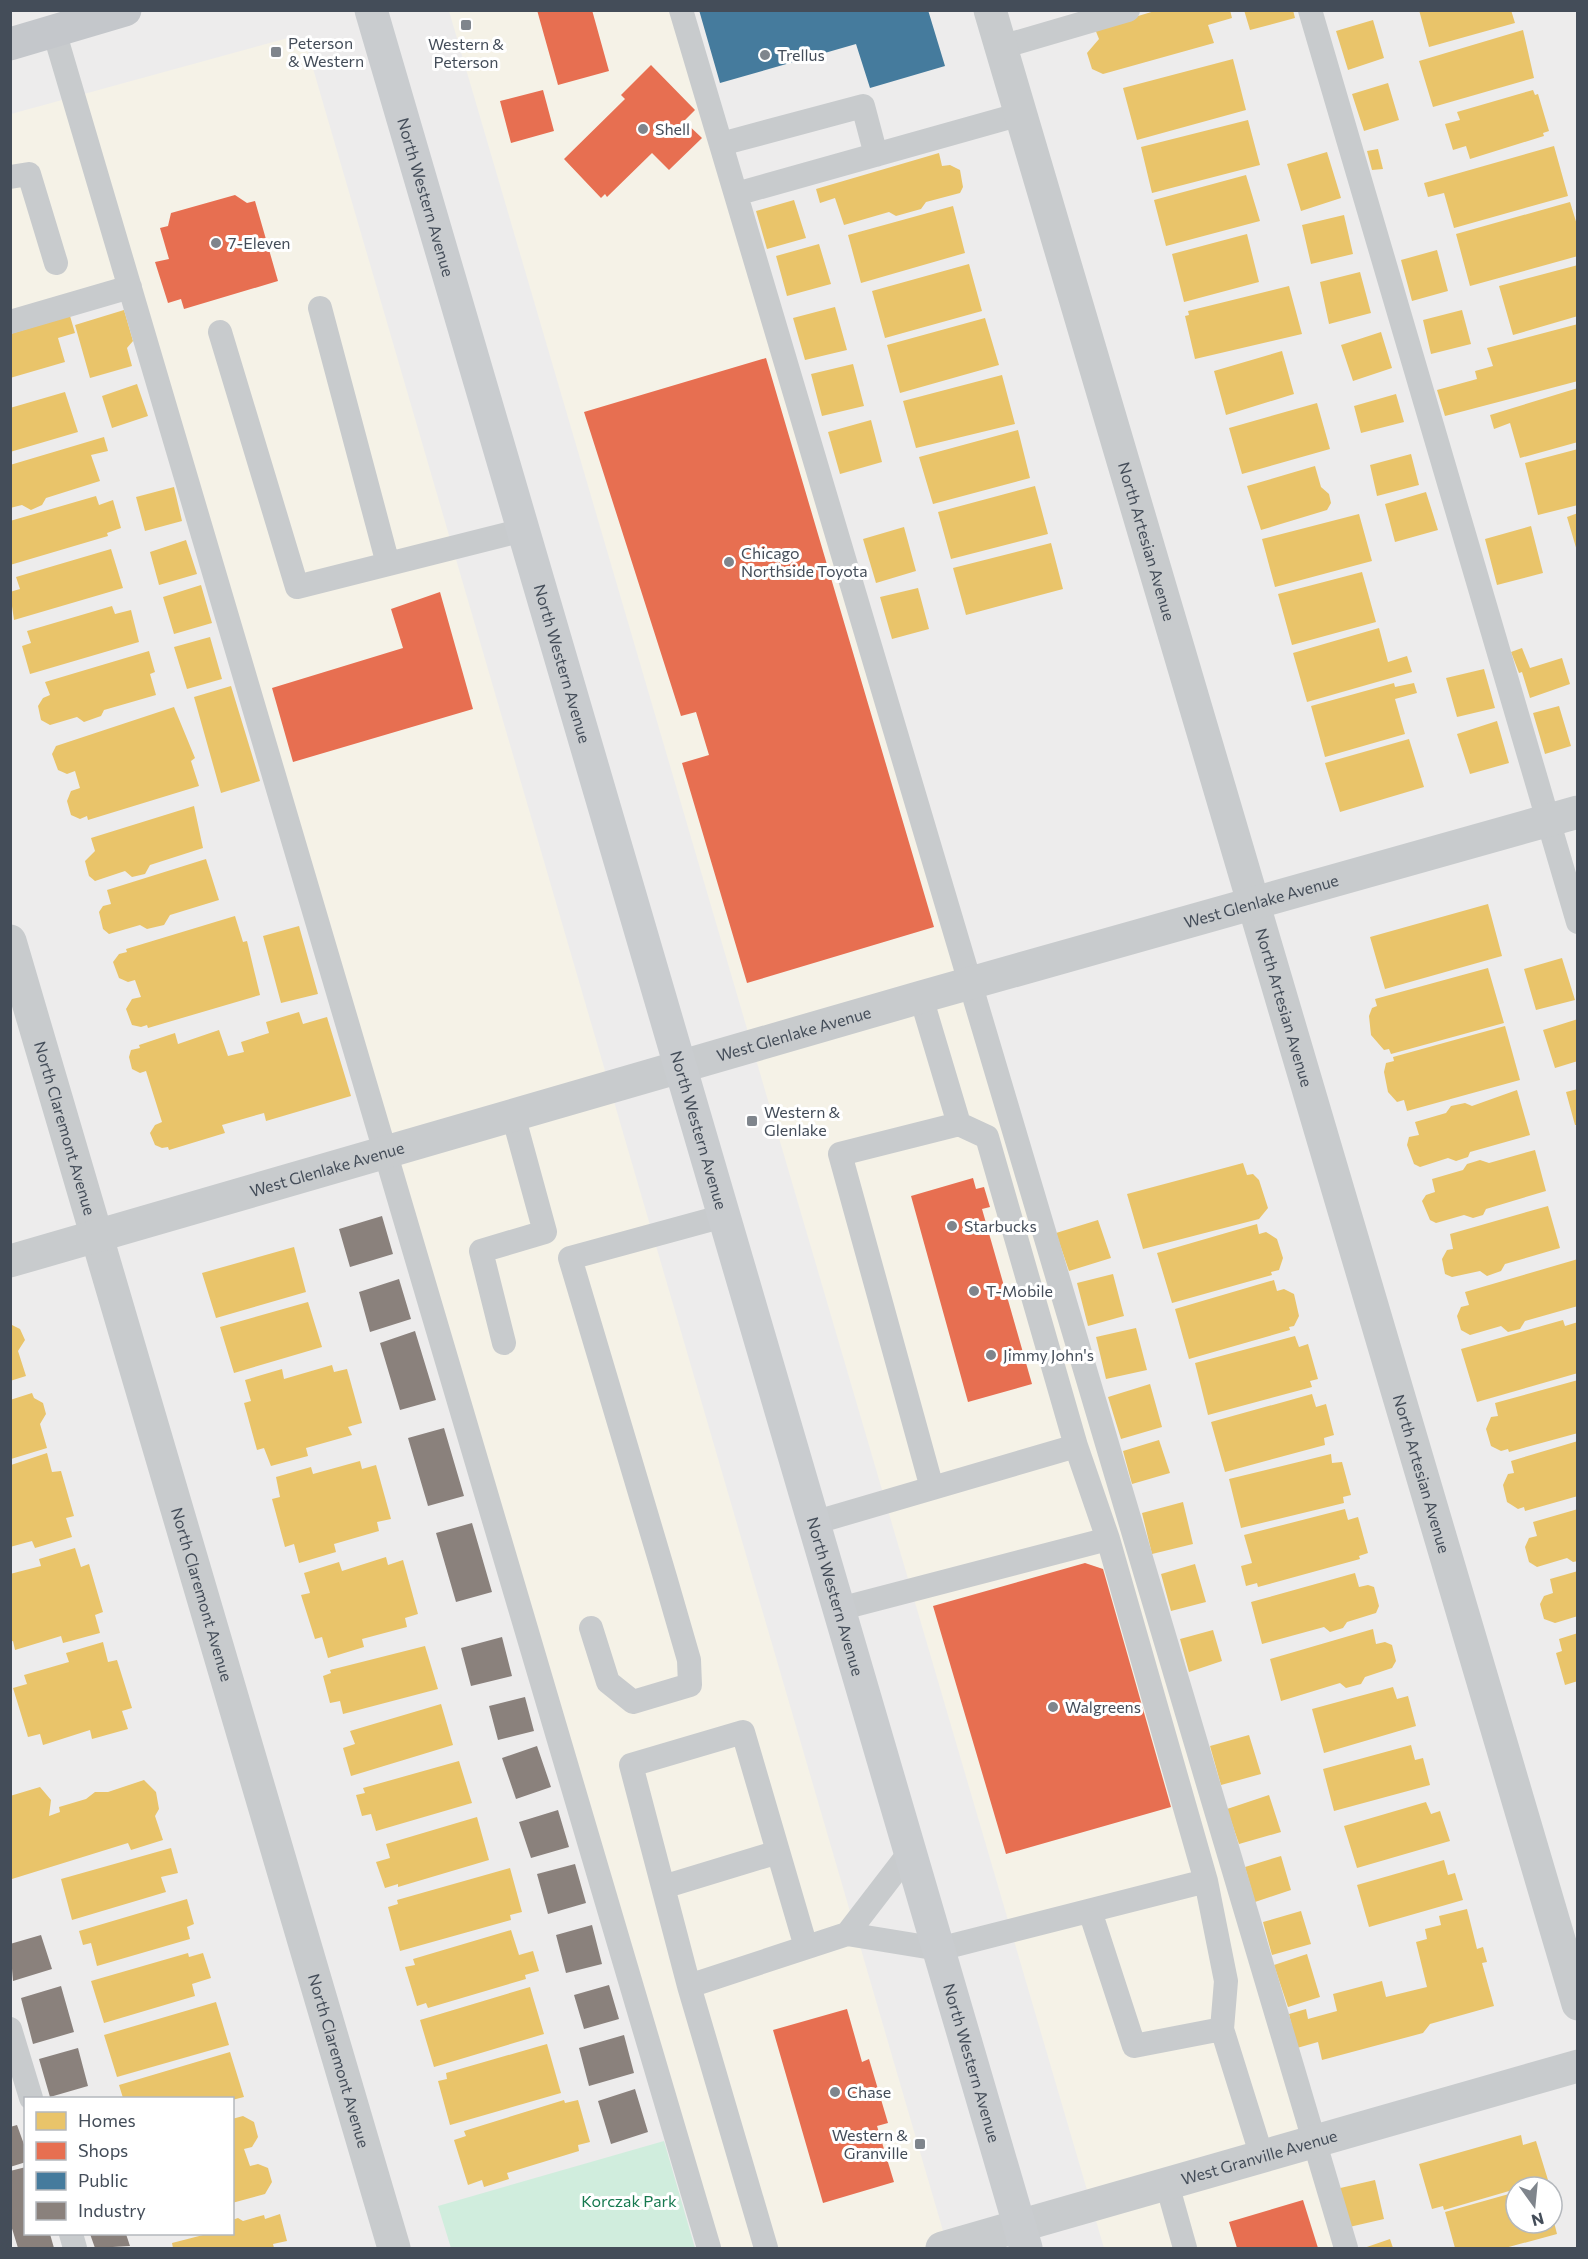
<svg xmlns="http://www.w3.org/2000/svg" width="1588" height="2259" font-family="Commissioner,sans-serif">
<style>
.commercial{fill:#f5f2e7}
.green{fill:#d0eddd}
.homes{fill:#e9c46a}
.shops{fill:#e76f51}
.public{fill:#457b9d}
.industry{fill:#8a817c}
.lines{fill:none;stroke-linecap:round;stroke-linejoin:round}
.lane{stroke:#c8cbcd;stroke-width:24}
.street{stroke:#c8cbcd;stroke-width:33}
.secondary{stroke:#c9cccf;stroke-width:33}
.primary{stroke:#c4c7cb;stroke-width:33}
.poi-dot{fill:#7f858c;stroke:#fff;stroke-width:2}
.labels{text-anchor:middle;stroke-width:6;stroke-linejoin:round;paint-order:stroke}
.poi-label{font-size:16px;fill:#444d59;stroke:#fff;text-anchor:start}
.street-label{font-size:16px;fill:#444d59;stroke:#fff}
.park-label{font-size:16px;fill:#16794f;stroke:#fff}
</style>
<rect width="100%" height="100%" fill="#edecec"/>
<path class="commercial" d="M449 11H684L1344 2248H1104Z
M288 38 305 41 948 2248H699L129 292 11 327V114Z"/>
<path class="green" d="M664 2141 695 2248H451L438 2206Z"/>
<path class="homes" d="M1158 10H1230L1232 18 1208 25 1214 43 1103 74 1092 69 1087 53 1099 39 1095 29Z
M1244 10H1293L1295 18 1250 30Z
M1419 10H1511L1515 23 1429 47Z
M1373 20 1384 58 1348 70 1336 31Z
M1523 30 1534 78 1433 107 1419 61Z
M1233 59 1246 110 1137 140 1123 88Z
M1388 83 1399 120 1364 131 1352 94Z
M1533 90 1535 95 1538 94 1549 131 1543 133 1544 136 1470 159 1466 146 1453 150 1445 124 1460 120 1457 112Z
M1248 120 1260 165 1152 193 1141 147Z
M1554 146 1568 196 1454 228 1444 193 1428 197 1424 183Z
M1378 149 1383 169 1372 170 1367 151Z
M1327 152 1341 198 1301 211 1287 164Z
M939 153 942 166 950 165 960 170 963 187 960 193 926 202 921 209 896 216 889 212 844 225 835 198 820 203 816 189Z
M1246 175 1260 221 1166 246 1154 200Z
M794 200 806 238 767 249 756 211Z
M1570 202 1578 228V256L1470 286 1456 234Z
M953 206 965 253 861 283 848 235Z
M1344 215 1353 254 1311 264 1302 225Z
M1247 234 1259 282 1184 302 1172 254Z
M819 244 831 284 787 296 776 256Z
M1437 250 1448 291 1412 301 1401 260Z
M969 264 982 311 885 338 872 291Z
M1578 265V316L1513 335 1499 286Z
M1360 272 1371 313 1329 324 1320 282Z
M1289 286 1302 334 1195 359 1185 316 1189 315 1188 311Z
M835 307 847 350 805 360 793 318Z
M124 310 133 341 127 348 132 366 90 378 75 325Z
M1462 310 1471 344 1431 354 1423 320Z
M70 316 75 333 58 338 65 362 10 378V334Z
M985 318 999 365 900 393 887 345Z
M1578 324V381L1445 416 1437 390 1477 379 1475 371 1493 366 1487 348Z
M1381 332 1392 368 1353 381 1341 345Z
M1282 351 1294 394 1226 415 1214 371Z
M853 364 864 406 822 416 811 374Z
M1002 375 1015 424 916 448 903 401Z
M137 384 148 416 112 428 102 396Z
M1578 388V442L1520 458 1510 423 1494 429 1490 415Z
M65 392 78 432 10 452V408Z
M1396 394 1404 422 1361 433 1354 406Z
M1317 403 1330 449 1242 474 1229 428Z
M871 420 882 462 840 474 828 432Z
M1018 430 1030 478 933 504 919 457Z
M104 437 108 451 91 455 100 481 46 498 42 505 31 510 22 505 10 508V465Z
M1578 449V505L1538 515 1525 463Z
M1411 454 1419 485 1377 496 1370 465Z
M1315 466 1321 487 1329 494 1331 503 1327 510 1261 530 1247 486Z
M1035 486 1048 534 951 559 938 512Z
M174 487 182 521 145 531 136 497Z
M1426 492 1438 530 1395 542 1385 504Z
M96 496 99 505 113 500 121 528 107 533 108 536 10 565V521Z
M1578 513V551H1577L1567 517Z
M1359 514 1372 561 1275 587 1262 539Z
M1531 526 1543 573 1497 585 1485 539Z
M904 527 916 571 876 583 863 539Z
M186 540 197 574 159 585 150 552Z
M1051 543 1063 589 966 615 953 568Z
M111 549 123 588 14 620 10 592 20 589 16 577Z
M1362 572 1376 622 1292 645 1278 594Z
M201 585 212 623 174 634 163 597Z
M918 588 929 629 892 639 880 597Z
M112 606 115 614 131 610 139 642 30 674 22 646 31 643 27 631Z
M1379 628 1388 662 1407 656 1412 672 1307 702 1293 653Z
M210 637 222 679 187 689 174 647Z
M1522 648 1530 668 1562 658 1570 684 1530 698 1522 672 1519 673 1511 652Z
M149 651 155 672 150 674 156 695 104 710 101 716 84 722 77 717 50 725 41 720 38 706 43 698 50 695 45 682Z
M1484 669 1495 708 1457 717 1446 678Z
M1394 683 1395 687 1414 683 1417 693 1395 699 1405 734 1325 757 1311 706Z
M231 686 260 781 221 793 194 697Z
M1559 706 1571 746 1545 754 1533 713Z
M174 707 195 758 191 761 199 786 88 820 87 816 80 819 71 815 67 801 71 791 80 788 75 771 67 774 58 770 52 754 56 746Z
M1497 721 1509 763 1470 774 1457 734Z
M1409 739 1424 787 1340 812 1325 763Z
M194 806 203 848 150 865 145 874 132 877 125 871 95 881 89 876 85 861 95 851 91 838Z
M206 859 219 900 170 915 164 925 147 929 140 925 109 934 103 929 99 912 103 906 111 904 107 890Z
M1488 904 1502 956 1385 989 1370 937Z
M235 916 243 942 247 941 260 995 148 1028 147 1025 141 1027 132 1025 126 1009 132 999 141 997 135 980 128 982 119 978 113 962 119 954 127 952 126 949Z
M299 926 318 994 281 1003 263 936Z
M1562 958 1575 1000 1536 1010 1524 969Z
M1488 968 1504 1023 1391 1054 1389 1049 1384 1050 1371 1035 1369 1016 1372 1008 1377 1006 1375 999Z
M299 1012 303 1024 327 1017 351 1096 266 1121 264 1113 222 1125 225 1133 169 1150 168 1147 162 1148 155 1145 150 1133 155 1125 162 1122 146 1071 140 1073 132 1069 129 1057 131 1050 140 1048 139 1045 175 1033 178 1044 219 1030 228 1056 244 1052 241 1042 269 1033 266 1022Z
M1578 1019V1061L1555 1068 1543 1030Z
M1505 1026 1520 1080 1407 1111 1404 1100 1397 1102 1388 1092 1384 1072 1386 1063 1394 1061 1393 1057Z
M1578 1089V1125H1575L1566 1092Z
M1517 1090 1530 1135 1470 1152 1468 1157 1456 1161 1448 1158 1420 1167 1414 1164 1407 1145 1409 1137 1419 1135 1415 1122 1446 1113 1451 1106 1465 1103 1472 1106Z
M1535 1150 1546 1191 1486 1209 1483 1215 1473 1218 1464 1215 1436 1223 1430 1220 1422 1201 1426 1195 1435 1192 1432 1179 1463 1170 1467 1164 1480 1160 1489 1163Z
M1243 1163 1247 1175 1253 1174 1259 1180 1268 1208 1259 1219 1143 1249 1127 1194Z
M1548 1206 1560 1248 1505 1264 1501 1271 1487 1276 1480 1271 1452 1277 1445 1274 1442 1259 1447 1250 1453 1249 1450 1234Z
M1098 1220 1111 1258 1069 1271 1056 1233Z
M1257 1224 1259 1234 1266 1232 1277 1239 1283 1258 1279 1270 1271 1272 1272 1275 1172 1303 1157 1253Z
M294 1247 306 1292 216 1318 202 1273Z
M1578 1259V1306L1525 1321 1520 1329 1508 1332 1501 1326 1470 1335 1461 1330 1457 1316 1461 1307 1469 1305 1465 1292Z
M1113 1274 1124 1316 1088 1326 1077 1283Z
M1274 1280 1277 1291 1284 1289 1294 1294 1299 1316 1294 1326 1289 1327 1290 1330 1189 1359 1175 1309Z
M308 1302 322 1347 234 1373 220 1327Z
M1563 1320 1565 1326 1578 1322V1373L1477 1402 1461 1349Z
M10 1324 20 1329 25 1340 18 1351 26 1376 10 1381Z
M1136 1328 1147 1370 1106 1379 1096 1337Z
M1295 1336 1299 1347 1308 1344 1318 1379 1310 1381 1312 1387 1208 1415 1195 1363Z
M332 1365 334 1372 347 1369 362 1423 348 1427 352 1435 306 1448 308 1456 271 1466 264 1448 257 1450 244 1403 251 1401 245 1380 282 1369 284 1379Z
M1578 1380V1433L1509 1452 1508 1449 1501 1451 1491 1446 1486 1429 1491 1417 1498 1416 1495 1403Z
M1150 1384 1162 1427 1121 1439 1108 1397Z
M32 1393 34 1398 43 1403 46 1414 40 1424 47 1448 11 1459 10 1400Z
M1312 1394 1316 1407 1326 1404 1334 1435 1324 1438 1325 1445 1225 1472 1211 1422Z
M1159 1440 1170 1473 1132 1484 1123 1451Z
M1578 1441V1496L1525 1511 1524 1507 1518 1509 1507 1502 1503 1485 1508 1474 1514 1473 1511 1461Z
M47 1453 52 1472 61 1471 74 1516 66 1518 72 1537 35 1548 32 1541 10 1547 11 1465Z
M1331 1454 1332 1463 1342 1462 1351 1495 1343 1497 1344 1503 1241 1528 1229 1479Z
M360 1461 362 1469 376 1465 391 1519 377 1522 379 1531 334 1544 336 1552 299 1563 294 1544 285 1547 272 1499 280 1497 276 1477 311 1467 313 1474Z
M1183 1502 1193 1544 1152 1554 1142 1513Z
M1345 1509 1348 1520 1358 1517 1368 1553 1359 1556 1360 1559 1258 1587 1257 1583 1246 1586 1241 1566 1252 1563 1244 1535Z
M1578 1509V1561L1573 1562 1567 1558 1537 1567 1529 1562 1525 1547 1529 1538 1537 1536 1533 1522Z
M75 1548 81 1567 89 1564 103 1612 95 1615 100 1633 63 1643 61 1636 15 1650 13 1641 10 1642V1574L41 1566 39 1559Z
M386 1557 388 1565 403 1560 418 1614 405 1618 407 1627 362 1639 364 1647 328 1658 322 1637 315 1639 301 1595 310 1593 304 1573 339 1562 342 1571Z
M1195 1564 1206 1602 1171 1611 1161 1574Z
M1578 1571V1616L1555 1623 1544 1619 1540 1604 1544 1596 1553 1593 1550 1579Z
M1355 1573 1359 1587 1368 1585 1374 1587 1379 1606 1376 1613 1347 1622 1343 1628 1330 1632 1324 1627 1262 1644 1251 1602Z
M1373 1629 1376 1644 1385 1642 1392 1645 1396 1661 1392 1668 1365 1677 1361 1684 1346 1688 1340 1683 1281 1701 1270 1659Z
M1213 1630 1222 1661 1189 1672 1180 1639Z
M1578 1633V1681L1565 1685 1556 1653 1562 1651 1559 1639Z
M103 1642 108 1662 117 1660 132 1708 122 1711 128 1729 92 1739 90 1730 43 1745 40 1734 28 1737 13 1688 27 1684 24 1675 69 1662 66 1653Z
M425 1646 438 1689 343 1714 340 1701 330 1703 323 1676 331 1673 330 1670Z
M1393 1687 1397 1699 1408 1696 1416 1726 1324 1753 1312 1709Z
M441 1704 453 1745 351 1776 343 1748 355 1744 350 1731Z
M1249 1735 1261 1774 1221 1785 1210 1746Z
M1411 1745 1415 1760 1423 1758 1430 1785 1334 1811 1323 1769Z
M459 1761 472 1803 376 1831 371 1814 362 1816 356 1795 365 1793 363 1788Z
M144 1780 156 1792 159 1809 155 1816 163 1840 131 1850 128 1843 12 1879 10 1796 40 1787 51 1800 49 1816 60 1812 59 1807 86 1799 95 1792H108Z
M1269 1795 1281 1832 1239 1844 1227 1809Z
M1426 1802 1431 1814 1440 1811 1450 1841 1357 1868 1344 1826Z
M477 1817 489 1860 398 1887V1884L385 1888 376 1862 390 1858 386 1844Z
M171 1848 178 1873 161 1877 166 1892 72 1920 61 1879Z
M1281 1856 1291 1890 1255 1902 1245 1867Z
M1444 1860 1448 1875 1455 1873 1463 1900 1369 1927 1357 1885Z
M510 1868 522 1912 510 1915 511 1920 400 1951 388 1907 398 1904 397 1900Z
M187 1899 194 1924 187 1927 190 1939 97 1966 91 1943 83 1945 79 1931Z
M1467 1909 1477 1949 1483 1947 1487 1962 1482 1963 1494 2006 1430 2024 1423 2033 1322 2060 1318 2042 1297 2048 1289 2014 1306 2009 1308 2019 1337 2011 1333 1994 1382 1981 1386 1997 1427 1987 1416 1942 1427 1939 1425 1929 1441 1925 1439 1916Z
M1301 1911 1311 1944 1272 1955 1263 1922Z
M511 1930 519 1955 533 1951 539 1971 525 1975 526 1979 428 2008 426 2003 417 2006 405 1967 415 1965 413 1959Z
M188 1953 189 1957 203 1953 211 1978 192 1984 195 1996 104 2023 91 1981Z
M1307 1954 1320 1997 1288 2007 1274 1965Z
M530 1987 544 2034 434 2067 420 2020Z
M216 2002 229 2045 117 2077 104 2035Z
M547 2044 561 2093 450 2125 438 2081 447 2079 446 2073Z
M230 2052 244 2097 232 2100 123 2098 119 2085Z
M564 2100 565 2103 578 2100 590 2142 578 2145 579 2151 507 2173 509 2179 484 2187 482 2180 468 2185 454 2140 466 2136 464 2131Z
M243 2116 254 2122 258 2137 252 2147 244 2149 250 2166 258 2164 268 2168 272 2182 265 2194 232 2203V2119Z
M1521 2135 1523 2145 1536 2141 1548 2180 1516 2187V2189L1444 2210 1443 2206 1432 2209 1419 2164Z
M1375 2180 1384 2219 1345 2228 1336 2189Z
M1516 2192V2223H1552L1553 2218 1557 2234 1505 2248H1455L1445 2212Z
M1552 2195 1558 2213 1552 2215Z
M280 2214 287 2241 273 2244 274 2248H173L172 2243 207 2234H232V2220L238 2218 243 2221 264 2215 265 2219Z
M1390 2239 1393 2248H1364Z"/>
<path class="shops" d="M537 10H592L609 71 558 85Z
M651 65 695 110 684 121 702 138 669 170 652 153 607 197 605 194 601 198 564 159 625 99 621 95Z
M543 90 554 131 511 143 500 101Z
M235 195 247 203 255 201 278 281 184 309 181 299 168 303 155 262 169 259 160 228 168 226 171 213Z
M766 358 934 927 747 983 682 763 709 755 696 712 681 716 584 412Z
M440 592 473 709 293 762 272 688 403 648 391 609Z
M973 1178 976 1189 984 1187 990 1207 982 1209 1032 1384 968 1402 911 1196Z
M1085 1563 1103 1569 1171 1807 1006 1854 933 1606Z
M847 2009 862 2062 869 2059 888 2123 877 2126 894 2182 823 2203 773 2030Z
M1303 2200 1318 2248H1237L1229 2222Z"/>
<path class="public" d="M699 10H928L945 66 870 88 856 44 720 83Z"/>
<path class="industry" d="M382 1216 393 1254 350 1267 339 1229Z
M399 1279 411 1319 370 1332 359 1292Z
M415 1331 436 1400 400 1410 380 1343Z
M444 1428 464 1496 428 1506 408 1438Z
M472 1523 492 1592 456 1602 436 1533Z
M502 1637 512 1676 471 1686 461 1648Z
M525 1697 534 1731 498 1740 489 1706Z
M537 1746 551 1787 516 1799 502 1758Z
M558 1810 569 1847 531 1858 519 1822Z
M575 1864 586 1903 548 1914 537 1874Z
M592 1925 602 1964 566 1973 556 1935Z
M41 1935 52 1969 13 1981 10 1944Z
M609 1985 619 2019 584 2029 574 1995Z
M61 1986 74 2032 33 2044 21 1998Z
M624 2035 634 2073 589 2086 579 2048Z
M78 2048 88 2086 50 2097 39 2059Z
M635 2089 648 2132 611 2144 598 2101Z
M17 2125 26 2150V2162L10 2167V2127Z
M26 2167V2234H50L54 2248H18L10 2222V2171Z
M90 2234H126L130 2246 95 2248Z"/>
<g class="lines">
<path class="lane" d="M681 10 1346 2248
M1310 10 1578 922
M54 31 709 2248
M1001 47 1128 10
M721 144 863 106 876 155
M10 177 29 174 56 263
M736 194 1021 114
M320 308 388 564
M10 322 130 287
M220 332 297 587 523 530
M921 997 959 1124 840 1154 932 1488
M959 1124 987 1137 1076 1446
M504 1343 481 1251 545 1232 513 1115
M813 1523 1076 1446 1108 1539
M839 1609 1108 1539 1206 1881 1226 1981 1222 2029 1262 2157
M591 1628 608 1682 633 1702 690 1685 689 1660 665 1577 570 1258 724 1216
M663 1887 778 1852
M1090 1911 1134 2046 1222 2029
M847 1934 910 1852
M806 1947 743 1732 631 1765 689 1986 847 1934 939 1949 1206 1881
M689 1986 766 2248
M10 2029 31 2098
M1167 2184 1185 2248
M71 2234 75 2248"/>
<g class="street">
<path id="s1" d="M990 10 1578 2004"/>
<path id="s2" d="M10 941 394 2248"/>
<path id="s3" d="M10 1261 921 997 1578 812"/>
<path id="s4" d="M942 2248 1578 2066"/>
</g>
<path class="secondary" id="s5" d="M371 10 1026 2248"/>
<path class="primary" d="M10 44 125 10"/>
</g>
<g class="poi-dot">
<rect x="460" y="19" width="12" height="12" rx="3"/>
<rect x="270" y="46" width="12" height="12" rx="3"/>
<circle cx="765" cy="55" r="6"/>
<circle cx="643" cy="129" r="6"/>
<circle cx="216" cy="243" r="6"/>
<circle cx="729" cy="562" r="6"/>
<rect x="746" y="1115" width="12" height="12" rx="3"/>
<circle cx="952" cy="1226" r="6"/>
<circle cx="974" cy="1291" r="6"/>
<circle cx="991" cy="1355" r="6"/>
<circle cx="1053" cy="1707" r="6"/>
<circle cx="835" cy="2092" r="6"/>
<rect x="914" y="2138" width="12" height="12" rx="3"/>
</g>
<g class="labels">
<g class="poi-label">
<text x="288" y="49">Peterson<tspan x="288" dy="18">&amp; Western</tspan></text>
<text x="466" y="50" text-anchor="middle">Western &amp;<tspan x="466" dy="18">Peterson</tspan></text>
<text x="777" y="61">Trellus</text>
<text x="655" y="135">Shell</text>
<text x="228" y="249">7-Eleven</text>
<text x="741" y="559">Chicago<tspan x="741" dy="18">Northside Toyota</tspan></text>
<text x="764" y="1118">Western &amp;<tspan x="764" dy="18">Glenlake</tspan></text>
<text x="964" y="1232">Starbucks</text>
<text x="986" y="1297">T-Mobile</text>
<text x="1003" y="1361">Jimmy John's</text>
<text x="1065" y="1713">Walgreens</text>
<text x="847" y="2098">Chase</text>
<text x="908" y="2141" text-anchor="end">Western &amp;<tspan x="908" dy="18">Granville</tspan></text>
</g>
<g class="street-label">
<text dy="6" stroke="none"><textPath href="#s5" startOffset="195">North Western Avenue</textPath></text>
<text dy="6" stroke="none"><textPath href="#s1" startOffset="554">North Artesian Avenue</textPath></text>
<text dy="6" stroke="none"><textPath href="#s5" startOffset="681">North Western Avenue</textPath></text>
<text dy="6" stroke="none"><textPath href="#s3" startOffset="1302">West Glenlake Avenue</textPath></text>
<text dy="6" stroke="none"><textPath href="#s1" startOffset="1040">North Artesian Avenue</textPath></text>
<text dy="6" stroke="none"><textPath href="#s3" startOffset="816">West Glenlake Avenue</textPath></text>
<text dy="6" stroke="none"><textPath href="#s2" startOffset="195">North Claremont Avenue</textPath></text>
<text dy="6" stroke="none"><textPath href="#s5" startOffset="1167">North Western Avenue</textPath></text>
<text dy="6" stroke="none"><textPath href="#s3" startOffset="330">West Glenlake Avenue</textPath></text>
<text dy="6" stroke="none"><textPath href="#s1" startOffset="1526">North Artesian Avenue</textPath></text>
<text dy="6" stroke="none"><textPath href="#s2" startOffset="681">North Claremont Avenue</textPath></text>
<text dy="6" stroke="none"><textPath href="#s5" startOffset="1653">North Western Avenue</textPath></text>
<text dy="6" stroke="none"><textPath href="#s2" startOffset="1167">North Claremont Avenue</textPath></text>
<text dy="6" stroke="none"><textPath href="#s5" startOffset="2139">North Western Avenue</textPath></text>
<text dy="6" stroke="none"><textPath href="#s4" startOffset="330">West Granville Avenue</textPath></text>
</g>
<g class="park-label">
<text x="629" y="2207">Korczak Park</text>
</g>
</g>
<rect width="1588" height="2259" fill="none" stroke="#444d59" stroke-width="24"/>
<rect x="24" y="2097" width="210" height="138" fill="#ffffff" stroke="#b4b8bd" stroke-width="1.5"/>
<rect x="36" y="2112" width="30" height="18" fill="#e9c46a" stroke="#b4b8bd" stroke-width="1.5"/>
<text x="78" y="2127" font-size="18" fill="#444d59">Homes</text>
<rect x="36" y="2142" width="30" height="18" fill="#e76f51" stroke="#b4b8bd" stroke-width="1.5"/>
<text x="78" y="2157" font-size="18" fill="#444d59">Shops</text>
<rect x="36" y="2172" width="30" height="18" fill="#457b9d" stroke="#b4b8bd" stroke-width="1.5"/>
<text x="78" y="2187" font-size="18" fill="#444d59">Public</text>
<rect x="36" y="2202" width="30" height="18" fill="#8a817c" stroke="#b4b8bd" stroke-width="1.5"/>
<text x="78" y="2217" font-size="18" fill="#444d59">Industry</text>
<g transform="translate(1534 2205) rotate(165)"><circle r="28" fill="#ffffff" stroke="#b4b8bd" stroke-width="1.5"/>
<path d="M0-4.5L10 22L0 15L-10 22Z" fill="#7f858c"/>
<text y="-9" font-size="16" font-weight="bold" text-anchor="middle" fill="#444d59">N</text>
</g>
</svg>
